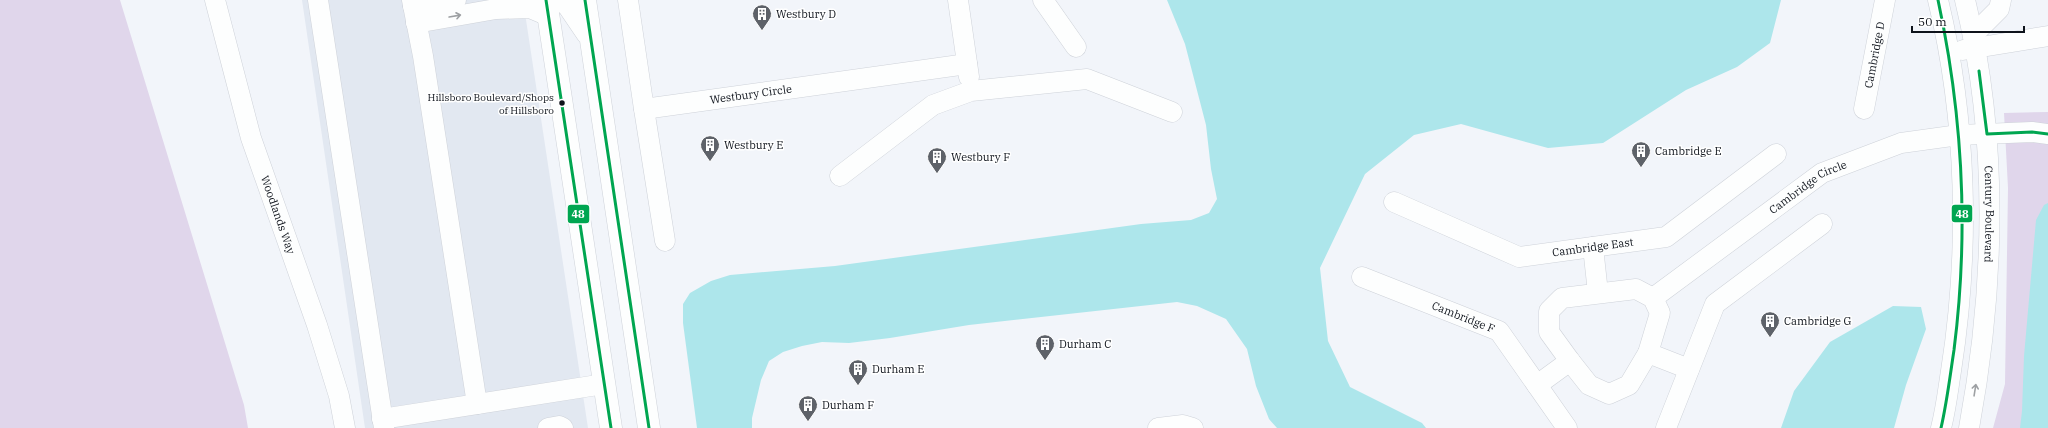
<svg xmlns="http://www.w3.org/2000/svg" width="2048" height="428" font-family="'IBM Plex Serif',serif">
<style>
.built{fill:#e2e8f1}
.green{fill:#e0d6eb}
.water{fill:#ade6eb}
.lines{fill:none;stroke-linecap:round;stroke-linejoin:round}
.minor-casing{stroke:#ced2d9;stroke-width:21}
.major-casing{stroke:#ced2d9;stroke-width:23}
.minor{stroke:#fdfefe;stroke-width:20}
.major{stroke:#fdfefe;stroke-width:22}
.bus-1-casing{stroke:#fff;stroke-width:6}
.bus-1{stroke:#00a651;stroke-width:3}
.oneway{stroke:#9da0a3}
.bus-dot{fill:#0e131b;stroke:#fff;stroke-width:1.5}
.labels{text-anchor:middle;stroke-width:3;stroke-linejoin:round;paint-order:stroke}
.bus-label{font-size:10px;fill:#0e131b;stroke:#fff;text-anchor:end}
.poi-label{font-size:11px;fill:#0e131b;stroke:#fff;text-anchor:start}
.street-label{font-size:11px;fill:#0e131b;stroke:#fff}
.line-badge{stroke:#fff;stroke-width:1.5}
.badge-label{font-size:11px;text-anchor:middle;font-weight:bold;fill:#fff}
</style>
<rect width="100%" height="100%" fill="#f2f5fa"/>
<path class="built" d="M302 0H523L588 428H365Z"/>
<path class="green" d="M0 0H120L244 405 248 428H0Z
M2048 112V428H1993L2005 384 2008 188 2004 113Z"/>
<path class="water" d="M1167 0H1781L1770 43 1737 67 1686 90 1603 143 1548 148 1461 124 1414 135 1365 174 1320 268 1328 341 1350 387 1422 423 1426 428H1277L1269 419 1256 386 1247 349 1226 319 1197 306 1177 302 969 325 890 338 849 343 822 342 802 346 783 352 769 361 761 380 752 418V428H697L683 323V304L690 293 711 281 730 275 835 266 1141 224 1191 220 1209 213 1217 199 1211 169 1206 125 1185 44Z
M2048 203V428H2020L2022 411 2024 356 2036 220 2044 205Z
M1893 306 1921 307 1926 329 1906 385 1894 428H1781L1794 391 1830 342Z"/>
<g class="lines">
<g class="minor-casing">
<g id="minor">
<path id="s1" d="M215 0 251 138 317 325 339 396 345 428"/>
<path d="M318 0 384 428"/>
<path d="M412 0 423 56 477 404"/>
<path id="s2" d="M628 0 644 109 967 64"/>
<path d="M958 0 969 77"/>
<path d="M1043 0 1076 47"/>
<path d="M1938 0C1967 120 1970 250 1951 371 1948 390 1946 409 1941 428"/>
<path id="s3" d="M1965 0C1999 139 1995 288 1969 428"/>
<path d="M413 6 456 0"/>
<path d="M416 23 496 9 530 8 549 16"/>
<path d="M1974 34 1999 9 2001 0"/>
<path d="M1963 50 2048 36"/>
<path d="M644 109 665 241"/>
<path id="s4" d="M1864 109 1885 0"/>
<path d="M840 176 933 105 971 91 1087 79 1172 112"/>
<path id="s5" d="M1394 202 1519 257 1666 237 1776 154"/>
<path d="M1593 247 1598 293"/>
<path id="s6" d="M1362 277 1499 331 1567 428"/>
<path d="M1636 289 1653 298 1660 313 1648 353 1629 385 1609 394 1589 385 1570 361 1549 332V311L1562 298Z"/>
<path id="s7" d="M1653 298 1822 173 1901 143 1959 135 2032 132 2048 134"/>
<path d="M1648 353 1689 369"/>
<path d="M1537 385 1570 361"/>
<path d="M382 419 604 384"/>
<path d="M548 428 559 426 563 428"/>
<path d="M1158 428 1183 425 1193 428"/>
<path d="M1666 428 1715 304 1822 224"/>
</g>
</g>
<g class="major-casing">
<path id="major" d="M546 0 611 428
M561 0 568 5 587 33
M585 0 649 428"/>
</g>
<use href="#minor" class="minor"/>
<use href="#major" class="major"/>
<g class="bus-1-casing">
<path id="bus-1" d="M546 0 611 428
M585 0 649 428
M1938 0C1963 116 1969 232 1954 350 1950 376 1947 402 1941 428
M1979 71 1987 134 2032 132 2048 134"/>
</g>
<use href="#bus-1" class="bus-1"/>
</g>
<defs><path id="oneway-shaft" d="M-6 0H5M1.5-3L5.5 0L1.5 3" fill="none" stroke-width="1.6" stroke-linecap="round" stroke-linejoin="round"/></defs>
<g class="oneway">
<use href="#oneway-shaft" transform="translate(455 16) rotate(-10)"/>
<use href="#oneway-shaft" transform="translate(1975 390) rotate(-81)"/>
</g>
<defs>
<g id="building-pin" transform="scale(1)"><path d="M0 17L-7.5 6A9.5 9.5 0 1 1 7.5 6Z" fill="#5e6269" stroke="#fff"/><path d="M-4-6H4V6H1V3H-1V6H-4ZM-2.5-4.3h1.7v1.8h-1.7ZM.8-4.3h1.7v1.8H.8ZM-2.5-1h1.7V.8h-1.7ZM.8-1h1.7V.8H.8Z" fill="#fff"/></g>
</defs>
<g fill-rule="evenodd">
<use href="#building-pin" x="762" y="14"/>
<use href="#building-pin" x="710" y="145"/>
<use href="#building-pin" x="1641" y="151"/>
<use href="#building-pin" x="937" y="157"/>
<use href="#building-pin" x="1770" y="321"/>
<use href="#building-pin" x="1045" y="344"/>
<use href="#building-pin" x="858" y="369"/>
<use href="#building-pin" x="808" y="405"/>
</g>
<circle class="bus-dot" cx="562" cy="103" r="3.5"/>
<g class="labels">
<g class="bus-label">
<text x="554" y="101">Hillsboro Boulevard/Shops<tspan x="554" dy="13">of Hillsboro</tspan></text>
</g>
<g class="poi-label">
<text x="776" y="18">Westbury D</text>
<text x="724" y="149">Westbury E</text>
<text x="1655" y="155">Cambridge E</text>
<text x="951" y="161">Westbury F</text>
<text x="1784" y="325">Cambridge G</text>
<text x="1059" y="348">Durham C</text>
<text x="872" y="373">Durham E</text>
<text x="822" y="409">Durham F</text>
</g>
<g class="street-label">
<text dy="4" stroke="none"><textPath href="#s4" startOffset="55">Cambridge D</textPath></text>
<text dy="4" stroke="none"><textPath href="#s2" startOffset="218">Westbury Circle</textPath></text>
<text dy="4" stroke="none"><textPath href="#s7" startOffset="191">Cambridge Circle</textPath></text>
<text dy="4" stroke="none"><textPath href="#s3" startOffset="216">Century Boulevard</textPath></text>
<text dy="4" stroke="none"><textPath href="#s1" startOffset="224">Woodlands Way</textPath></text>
<text dy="4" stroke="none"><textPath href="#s5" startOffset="211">Cambridge East</textPath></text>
<text dy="4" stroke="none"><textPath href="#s6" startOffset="109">Cambridge F</textPath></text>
</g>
</g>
<g class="line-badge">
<rect x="1951" y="204" width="22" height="19" rx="4" fill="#00a651"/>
<rect x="567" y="204" width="23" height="20" rx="4" fill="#00a651"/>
</g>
<g class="badge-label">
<text x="1962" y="218">48</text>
<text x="578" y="218">48</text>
</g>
<path d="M1912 26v6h112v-6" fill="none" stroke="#0e131b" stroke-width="2"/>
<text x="1918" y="26" font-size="12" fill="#0e131b" stroke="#ffffff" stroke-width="3" paint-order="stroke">50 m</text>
</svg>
